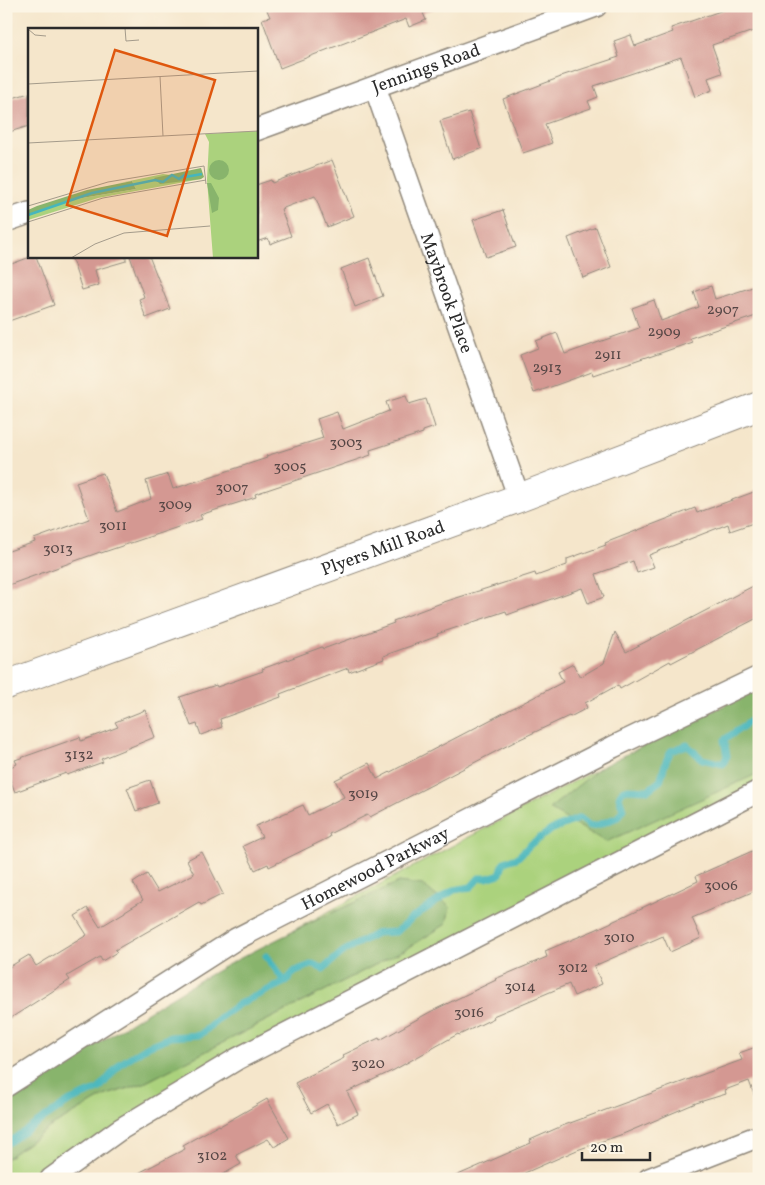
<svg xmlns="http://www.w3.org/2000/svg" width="765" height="1185" font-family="Vollkorn,serif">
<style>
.green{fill:#abd27d;stroke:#6b7e54}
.forest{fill:#88b46c;stroke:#5a704c}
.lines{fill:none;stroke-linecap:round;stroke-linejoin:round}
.stream{stroke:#46b6bc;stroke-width:7}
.building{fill:#d49892}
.minor-casing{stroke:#90887b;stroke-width:24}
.tertiary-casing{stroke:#90887b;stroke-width:30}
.minor{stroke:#fff;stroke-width:21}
.tertiary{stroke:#fff;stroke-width:28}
.labels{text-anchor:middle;stroke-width:4.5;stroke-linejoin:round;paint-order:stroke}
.number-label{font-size:15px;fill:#554645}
.street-label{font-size:18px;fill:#2b2b2b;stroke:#fcf5e5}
.inset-river{fill:none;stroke:#46b6bc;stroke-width:2.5}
.inset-road{fill:none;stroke:#a49b8b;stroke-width:1}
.view{fill:#df570e;fill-opacity:0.15;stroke:#df570e;stroke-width:2.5}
.inset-edge{fill:none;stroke:#2b2b2b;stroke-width:2.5}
</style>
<rect width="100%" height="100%" fill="#fcf5e5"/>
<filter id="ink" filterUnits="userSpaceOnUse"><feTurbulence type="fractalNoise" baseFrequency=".02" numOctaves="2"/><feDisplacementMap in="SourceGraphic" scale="10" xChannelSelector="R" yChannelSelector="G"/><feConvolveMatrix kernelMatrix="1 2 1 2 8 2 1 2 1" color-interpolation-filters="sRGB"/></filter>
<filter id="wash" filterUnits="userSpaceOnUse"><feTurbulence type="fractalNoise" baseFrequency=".0096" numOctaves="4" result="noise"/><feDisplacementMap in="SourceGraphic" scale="20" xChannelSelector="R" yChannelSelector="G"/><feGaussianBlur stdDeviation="1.12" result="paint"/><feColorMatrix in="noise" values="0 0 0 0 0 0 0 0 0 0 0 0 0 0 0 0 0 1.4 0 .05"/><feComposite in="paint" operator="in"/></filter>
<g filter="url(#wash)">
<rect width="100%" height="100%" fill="#f5e6cb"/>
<path class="green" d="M601 767 550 809 759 773V781L45 1171 34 1179H6V1159L50 1127 104 1096 144 1083 408 948 446 924 450 907 399 882 288 933Z"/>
<path class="forest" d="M759 688V773L606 842 549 809 601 767Z
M399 882 423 885 450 907 446 924 408 948 144 1083 104 1096 50 1127 6 1159V1105C76 1058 145 1011 218 970 277 938 338 910 399 882Z"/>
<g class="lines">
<path class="stream" d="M759 729 755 734 759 735
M266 956 285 982
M6 1144 70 1101 99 1089 120 1064 148 1046 170 1037 200 1035 222 1016 239 1004 285 982 295 971 313 964 323 969 344 951 377 933 396 932 412 918 454 890 471 887 479 878H487L500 874 504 862 517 858 531 844 551 830 580 818 590 826 598 825 618 817 623 809 619 797 622 791 628 789 648 790 660 781 666 761 671 751 687 745 702 759 723 764 727 756 724 740 759 715"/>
</g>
<g id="blocks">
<path class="building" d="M278 6H436V8L423 13 426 20 409 27 406 19 280 68 262 19 270 17 267 10Z
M735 6H759V29L712 45 722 73 708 78 712 90 695 97 681 57 594 86 598 97 588 101 591 108 545 124 552 143 523 153 503 99 561 77V76L619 57 614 41 631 35 635 46 673 32 671 28Z
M29 93V126L6 133V100Z
M469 112 481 149 452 159 440 121Z
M332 160 354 216 327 227 315 196 281 209 291 236 270 244 268 238 256 242V185L271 180 272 183Z
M503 210 516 247 486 257 473 220Z
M596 227 611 267 583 278 568 238Z
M33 256H36L54 305 6 322V266Z
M71 256H126V261L95 270 99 285 82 290Z
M130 256H149L170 309 146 318 139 299 144 297Z
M369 258 383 296 355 307 341 269Z
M759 285V315L690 338 692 342 649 357V356L593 375 592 372 534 393 520 355 538 348 536 341 557 333 565 354 639 328 632 308 654 300 661 321 699 307 694 292 711 286 715 299Z
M406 396 409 404 426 399 435 427 423 431V433L370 450 371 455 255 494 256 497 200 515 202 519 101 553 100 552 6 586V552L35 542 34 539 89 519 76 482 103 473 117 512 151 499 146 481 168 474 173 489 267 458 266 456 323 438 317 419 337 412 343 429 389 411 386 402Z
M759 490V521L730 531 728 524 649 555 654 567 637 573 633 561 596 574 604 597 588 603 582 588 507 615 506 611 437 634 438 636 383 656 384 659 349 672 348 668 280 694 281 697 220 719 222 727 201 735 197 724 191 726 180 697 216 685 217 687 263 671 262 669 322 647 323 649 394 623 393 621 444 602 535 573 536 576 567 565V559L606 545 605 543 695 508 697 513Z
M759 583V617L671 663 670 661 620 689 618 685 585 703 587 708 570 717 569 716 518 740 370 817 367 815 329 834 330 837 269 867 268 864 255 870 243 846 262 837 256 826 303 805 308 815 344 797 335 780 369 763 377 779 563 682 558 672 573 664 580 677 604 663 615 632 626 652Z
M145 710 155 737 101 759 103 762 67 775 66 773 15 792 6 769 17 764 15 760 80 737 81 741 118 727 115 722Z
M150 780 158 803 136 811 127 788Z
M759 848V889L692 918 701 938 670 952 663 936 594 966 602 984 574 996 569 984 493 1016 494 1018 459 1035 458 1034 394 1070 347 1092 358 1114 338 1124 327 1104 311 1113 295 1083 344 1058 343 1055 379 1038 380 1040 430 1012 496 980 495 979 547 957 545 951 595 930 648 905 698 881 696 876Z
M202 852 223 894 201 905 199 902 115 950 117 952 102 961 100 957 67 976 70 980 6 1021V969L29 955 36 966 87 935 75 916 88 908 100 927 125 912V911L143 900 133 883 147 874 158 892 194 874 187 860Z
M759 1046V1100H756L749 1081 725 1090 726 1094 696 1103 623 1134 577 1150 511 1179H449L531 1143 530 1140 562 1126 742 1060 739 1053Z
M267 1099 289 1138 274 1147 268 1139 236 1155 241 1164 215 1179H127L185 1149 183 1145 219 1125 220 1126Z"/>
</g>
</g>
<g filter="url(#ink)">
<use href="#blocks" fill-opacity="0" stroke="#90887b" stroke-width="1"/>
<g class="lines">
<g class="minor-casing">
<g id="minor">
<path id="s1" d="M375 87 519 498"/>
<path id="s2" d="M256 130 596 6"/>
<path d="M6 221 29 213"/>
<path id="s3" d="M6 1086 236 939 613 747 759 677"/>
<path d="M51 1179 119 1130 237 1059 759 791"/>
<path d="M649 1179 759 1136"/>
</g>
</g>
<g class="tertiary-casing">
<g id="tertiary">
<path id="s4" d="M6 685 519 498 759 406"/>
</g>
</g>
<use href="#minor" class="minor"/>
<use href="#tertiary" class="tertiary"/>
</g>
</g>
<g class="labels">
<g class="number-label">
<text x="723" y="314">2907</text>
<text x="664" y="336">2909</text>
<text x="608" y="359">2911</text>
<text x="547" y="372">2913</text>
<text x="346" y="447">3003</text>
<text x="290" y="471">3005</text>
<text x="232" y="492">3007</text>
<text x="175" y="509">3009</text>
<text x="113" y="530">3011</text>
<text x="58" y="553">3013</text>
<text x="79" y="759">3132</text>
<text x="363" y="798">3019</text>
<text x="721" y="890">3006</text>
<text x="619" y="942">3010</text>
<text x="573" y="972">3012</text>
<text x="520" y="991">3014</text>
<text x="469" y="1017">3016</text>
<text x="368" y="1068">3020</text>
<text x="212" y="1160">3102</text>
</g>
<g class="street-label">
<text dy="6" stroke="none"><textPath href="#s2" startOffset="181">Jennings Road</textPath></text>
<text dy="6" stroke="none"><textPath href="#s1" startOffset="218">Maybrook Place</textPath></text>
<text dy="6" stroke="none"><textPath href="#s4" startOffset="401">Plyers Mill Road</textPath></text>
<text dy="6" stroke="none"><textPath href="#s3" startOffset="429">Homewood Parkway</textPath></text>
</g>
</g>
<g transform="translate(28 28)">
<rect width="230" height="230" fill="#f5e6cb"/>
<path d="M230 103V230H185L179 152 181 114 177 106ZM135 146 173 151 70 170 0 192V188L48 171 108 161 104 153 87 156Z" fill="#abd27d"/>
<path d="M181 142a10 10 0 1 1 20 0a10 10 0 1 1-20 0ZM173 140 176 149 173 151 132 156 126 150ZM104 153 108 161 48 171 0 188V182L9 178 59 162ZM179 155H183L191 170 190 182 184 185Z" fill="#88b46c"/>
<path class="inset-river" d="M0 187 64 165 127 152 135 154 144 147 151 151 159 145 157 149 174 146"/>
<path class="inset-road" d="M97 0 98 13 111 12M0 1 7 7 18 8M132 48 135 108M0 56 230 43M0 115 230 103M0 178 80 154 176 138 178 156M0 194 75 170 178 152M43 230 67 216 96 205 182 198"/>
<path class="view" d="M87 22 187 52 139 208 39 177Z"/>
<rect width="230" height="230" class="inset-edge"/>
</g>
<rect width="765" height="1185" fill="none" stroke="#fcf5e5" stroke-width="25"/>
<path d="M582 1152v8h68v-8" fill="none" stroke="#2b2b2b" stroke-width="2.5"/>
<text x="590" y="1152" font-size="15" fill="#2b2b2b" stroke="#fcf5e5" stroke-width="4" paint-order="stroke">20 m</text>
</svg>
